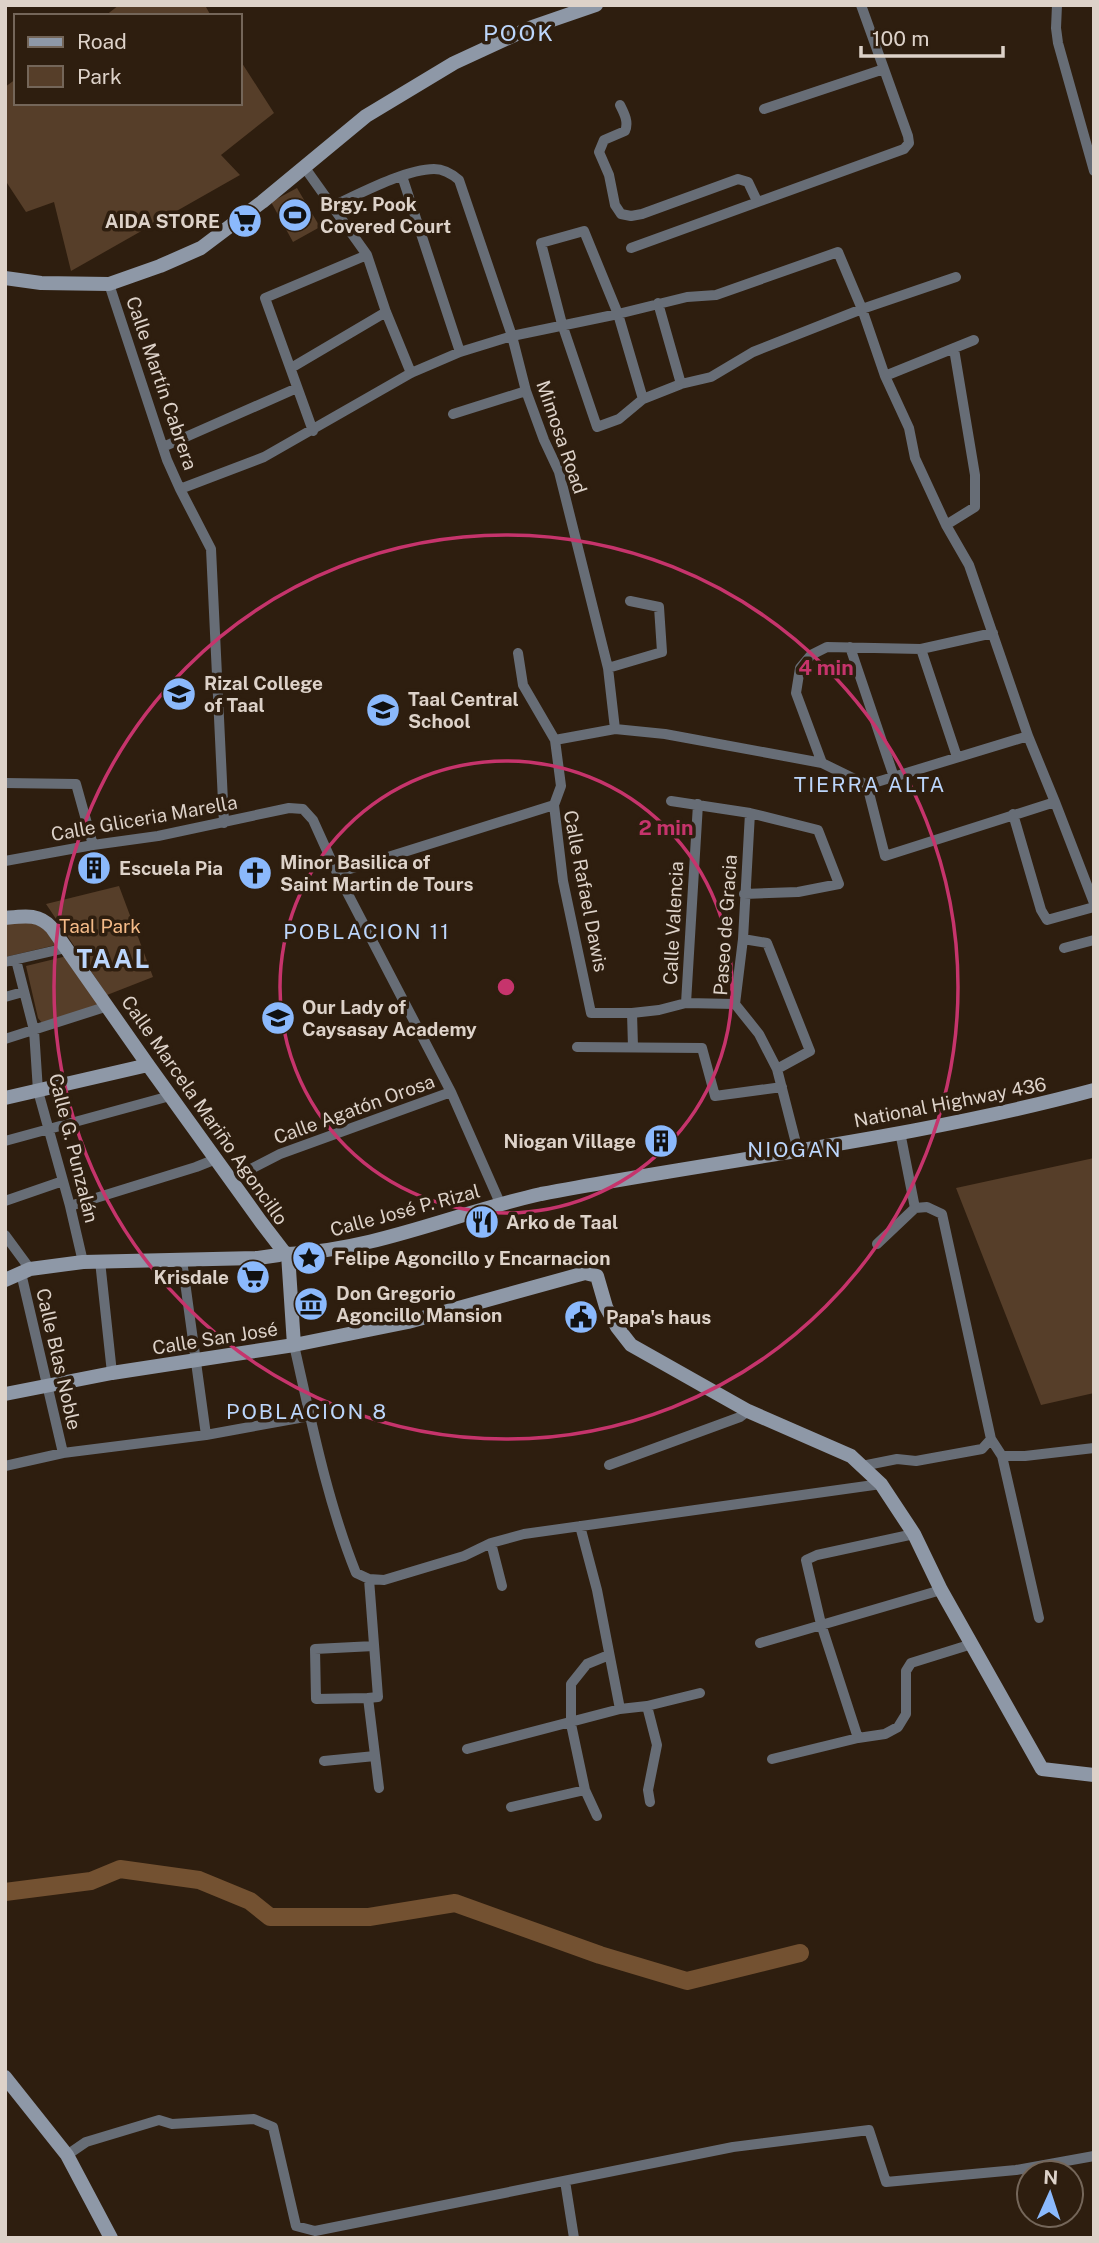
<svg xmlns="http://www.w3.org/2000/svg" width="1099" height="2243" font-family="'Public Sans',sans-serif">
<style>
.green{fill:#563e29}
.lines{fill:none;stroke-linecap:round;stroke-linejoin:round}
.river{stroke:#735131;stroke-width:18}
.street{stroke:#676d76;stroke-width:10}
.secondary{stroke:#8e98a7;stroke-width:14}
.ring{fill:none;stroke:#c6346c;stroke-width:3.5}
.labels{text-anchor:middle;stroke-width:7;stroke-linejoin:round;paint-order:stroke}
.poi-label{font-size:19px;font-weight:bold;fill:#ddd2c9;stroke:#2e1e0f;text-anchor:start}
.street-label{font-size:19px;fill:#ddd2c9;stroke:#2e1e0f}
.park-label{font-size:19px;fill:#f5bb88;stroke:#2e1e0f}
.neighbourhood-label{font-size:21px;letter-spacing:2px;fill:#bcd6fc;stroke:#2e1e0f}
.quarter-label{font-size:23px;letter-spacing:2px;fill:#bcd6fc;stroke:#2e1e0f}
.district-label{font-size:26px;font-weight:bold;letter-spacing:2px;fill:#bcd6fc;stroke:#2e1e0f}
.centre{fill:#c6346c;stroke:#2e1e0f;stroke-width:3.5}
.ring-label{font-size:21px;text-anchor:middle;font-weight:bold;fill:#c6346c;stroke:#2e1e0f;stroke-width:7;stroke-linejoin:round;paint-order:stroke}
</style>
<rect width="100%" height="100%" fill="#2e1e0f"/>
<path class="green" d="M119 5H208L206 7 211 16H105Z
M240 60 274 113 221 155 240 175 71 271 54 202 26 212 5 180V87L16 79V103H240Z
M297 188 320 227 293 242 271 202Z
M119 886 153 977 107 995 46 904Z
M25 920 42 925 56 945 5 957V922Z
M67 956 102 1005 42 1023 38 1018 26 966Z
M1094 1158V1393L1041 1405 956 1188Z"/>
<g class="lines">
<path class="river" d="M5 1892 91 1881 120 1869 199 1880 250 1901 270 1917H369L455 1903 600 1955 687 1981 800 1953"/>
<path class="street" d="M1057 5 1056 28 1058 43 1094 171
M620 105C624 113 629 122 625 131L604 140 599 152 609 175 615 205 621 214 631 216 642 214 738 179 748 182 757 201
M764 109 884 69 861 5
M305 168 367 255 386 312 411 373
M402 176 460 352
M333 206C359 194 406 169 434 169 444 169 452 174 459 180L512 336 526 391 544 440 559 472 608 668 615 729
M631 248 904 149 909 143 908 136 884 69
M109 284 167 460 180 489 211 549 224 823
M658 303 681 384
M291 368 386 312
M885 376 974 340
M643 399 618 314 584 231 541 243 562 324 597 427 619 419 643 399 681 384 711 377 753 352 862 309 956 277
M453 414 526 391
M313 431 265 298 367 255
M163 447 297 388
M180 489 264 457 411 373 460 352 512 336 618 314 687 297 716 295 838 252 862 309 885 376 909 428 915 458 946 525 969 565 1028 736 1055 802 1094 903
M946 525 975 507V475L954 349
M850 647 894 777
M921 649 957 757
M518 653 523 685 555 740 561 786 554 805 563 881 591 1013H632L659 1010 686 1003 735 1004
M608 668 662 652 659 607 630 601
M555 740 615 729 665 734 822 763 867 785 1028 736
M822 763 796 693 800 668 811 655 827 647 921 649 993 633
M5 783 76 784 93 845
M867 785 885 856 1055 802
M671 801 750 813 818 830 839 884 798 892 744 894
M750 813 743 939 735 1004 759 1034 777 1069 798 1151
M1013 814 1041 910 1047 920 1094 907
M5 861 93 845 158 836 289 808 303 809 313 820 337 873 451 1092 500 1203
M337 873 554 805
M743 939 767 943 810 1051 777 1069
M1064 948 1094 940
M16 960 34 1030 38 1091 70 1206 83 1262
M5 962 66 948
M5 997 23 992
M686 1003 698 804
M632 1013 633 1047
M5 1039 108 1006
M577 1047 702 1048 715 1096 782 1087
M5 1141 170 1096
M231 1179 280 1154 451 1092
M5 1201 63 1181
M70 1206 196 1167 216 1159
M915 1208 927 1207 942 1214 991 1439 1002 1456 1039 1618
M5 1235 30 1269
M877 1244 915 1208 900 1132
M182 1260 206 1435
M100 1261 112 1373
M21 1273 63 1453
M294 1345C311 1420 327 1501 356 1573L369 1579 384 1580 464 1556 491 1543 524 1534 881 1484
M1002 1456H1025L1094 1448
M609 1465 740 1417 748 1411
M5 1466 63 1453 206 1435 310 1416
M862 1466 897 1459 916 1461 982 1449 991 1439
M580 1526 597 1590 620 1709
M491 1543 502 1586
M369 1579 378 1697 368 1698 379 1788
M760 1643 941 1590
M368 1698 316 1699 315 1649 374 1646
M647 1706 657 1745 648 1790 650 1802
M858 1738 821 1624 806 1560 817 1555 914 1534
M467 1749 620 1709 647 1706 700 1693
M772 1759 858 1738 885 1734 898 1727 906 1714V1671L911 1663 972 1644
M324 1761 375 1756
M511 1807 585 1790
M597 1816 585 1790 571 1724V1684L587 1664 609 1655
M67 2155 86 2142 159 2120 172 2124 254 2119 273 2127 296 2226 315 2231 733 2147 869 2130 886 2182 1016 2170 1094 2156
M565 2181 574 2238"/>
<path class="secondary" d="M5 278 41 283 109 284 160 266 201 248 262 202 366 116 454 63 532 27 596 5
M5 918C24 916 39 913 52 928L148 1065 261 1222 284 1252
M5 1098 148 1065
M288 1254 294 1345
M5 1280 30 1269 83 1262 258 1258 279 1255 284 1252 288 1254C375 1250 456 1213 541 1194 725 1159 912 1139 1094 1090
M5 1394 112 1373 294 1345 408 1322 585 1273 597 1276 606 1307 617 1327 631 1345 748 1411 851 1456 881 1484 914 1534 941 1590 1042 1769 1094 1775
M5 2077 67 2155 111 2238"/>
</g>
<g class="ring">
<circle cx="506" cy="987" r="226"/>
<circle cx="506" cy="987" r="452"/>
</g>
<defs>
<g id="stadium-disc" transform="scale(1.75)"><circle r="9.5" fill="#8bb9fc" stroke="#2e1e0f"/><path d="M0-5a6.5 5 0 1 0 0 10a6.5 5 0 1 0 0-10ZM-3.5-1.8h7v3.6h-7Z" fill="#111"/></g>
<g id="supermarket-disc" transform="scale(1.75)"><circle r="9.5" fill="#8bb9fc" stroke="#2e1e0f"/><path d="M-6-5.5h2.5l.6 2H6L4.5 2H-2.5L-4.4-4H-6ZM-1.5 3.2a1.3 1.3 0 1 0 .1 0ZM3 3.2a1.3 1.3 0 1 0 .1 0Z" fill="#111"/></g>
<g id="university-disc" transform="scale(1.75)"><circle r="9.5" fill="#8bb9fc" stroke="#2e1e0f"/><path d="M0-5L7-2L0 1L-7-2ZM-4 1L0 2.5L4 1V4Q0 6-4 4Z" fill="#111"/></g>
<g id="school-disc" transform="scale(1.75)"><circle r="9.5" fill="#8bb9fc" stroke="#2e1e0f"/><path d="M0-5L7-2L0 1L-7-2ZM-4 1L0 2.5L4 1V4Q0 6-4 4Z" fill="#111"/></g>
<g id="building-disc" transform="scale(1.75)"><circle r="9.5" fill="#8bb9fc" stroke="#2e1e0f"/><path d="M-4-6H4V6H1V3H-1V6H-4ZM-2.5-4.3h1.7v1.8h-1.7ZM.8-4.3h1.7v1.8H.8ZM-2.5-1h1.7V.8h-1.7ZM.8-1h1.7V.8H.8Z" fill="#111"/></g>
<g id="church-disc" transform="scale(1.75)"><circle r="9.5" fill="#8bb9fc" stroke="#2e1e0f"/><path d="M-1.2-6h2.4v3.5h3.3v2.4h-3.3V6h-2.4V-.1h-3.3v-2.4h3.3Z" fill="#111"/></g>
<g id="restaurant-disc" transform="scale(1.75)"><circle r="9.5" fill="#8bb9fc" stroke="#2e1e0f"/><path d="M-5-6h1v4h1v-4h1v4h1v-4h1v5L-1.5 .5V6h-2V.5L-5-1ZM5-6V6H3V1.5H1.5Q1.5-4 5-6Z" fill="#111"/></g>
<g id="sight-disc" transform="scale(1.75)"><circle r="9.5" fill="#8bb9fc" stroke="#2e1e0f"/><path d="M0-6L1.8-2.2L6-1.7L2.9 1.2L3.7 5.4L0 3.3L-3.7 5.4L-2.9 1.2L-6-1.7L-1.8-2.2Z" fill="#111"/></g>
<g id="museum-disc" transform="scale(1.75)"><circle r="9.5" fill="#8bb9fc" stroke="#2e1e0f"/><path d="M0-6L6-3V-2H-6V-3ZM-5-1h2V3h-2ZM-1-1h2V3h-2ZM3-1h2V3H3ZM-6 4H6V6H-6Z" fill="#111"/></g>
<g id="civic-disc" transform="scale(1.75)"><circle r="9.5" fill="#8bb9fc" stroke="#2e1e0f"/><path d="M-.6-6.5H3V-4.5H.6V-3L4-1V1h2V6H-6V1h2V-1L-.6-3ZM-1.2 2.5V6h2.4V2.5Z" fill="#111"/></g>
</defs>
<g fill-rule="evenodd">
<use href="#stadium-disc" x="295" y="215"/>
<use href="#supermarket-disc" x="245" y="221"/>
<use href="#university-disc" x="179" y="694"/>
<use href="#school-disc" x="383" y="710"/>
<use href="#building-disc" x="94" y="868"/>
<use href="#church-disc" x="255" y="873"/>
<use href="#school-disc" x="278" y="1018"/>
<use href="#building-disc" x="661" y="1141"/>
<use href="#restaurant-disc" x="482" y="1222"/>
<use href="#sight-disc" x="309" y="1258"/>
<use href="#supermarket-disc" x="253" y="1277"/>
<use href="#museum-disc" x="311" y="1304"/>
<use href="#civic-disc" x="581" y="1317"/>
</g>
<g class="labels">
<g class="poi-label">
<text x="320" y="211">Brgy. Pook<tspan x="320" dy="22">Covered Court</tspan></text>
<text x="220" y="228" text-anchor="end">AIDA STORE</text>
<text x="204" y="690">Rizal College<tspan x="204" dy="22">of Taal</tspan></text>
<text x="408" y="706">Taal Central<tspan x="408" dy="22">School</tspan></text>
<text x="280" y="869">Minor Basilica of<tspan x="280" dy="22">Saint Martin de Tours</tspan></text>
<text x="119" y="875">Escuela Pia</text>
<text x="302" y="1014">Our Lady of<tspan x="302" dy="22">Caysasay Academy</tspan></text>
<text x="636" y="1148" text-anchor="end">Niogan Village</text>
<text x="506" y="1229">Arko de Taal</text>
<text x="334" y="1265">Felipe Agoncillo y Encarnacion</text>
<text x="229" y="1284" text-anchor="end">Krisdale</text>
<text x="336" y="1300">Don Gregorio<tspan x="336" dy="22">Agoncillo Mansion</tspan></text>
<text x="606" y="1324">Papa's haus</text>
</g>
<g class="street-label">
<text transform="translate(162 383) rotate(71)" y="7">Calle Martín Cabrera</text>
<text transform="translate(562 437) rotate(71)" y="7">Mimosa Road</text>
<text transform="translate(144 818) rotate(-10)" y="7">Calle Gliceria Marella</text>
<text transform="translate(586 891) rotate(79)" y="7">Calle Rafael Dawis</text>
<text transform="translate(673 923) rotate(-87)" y="7">Calle Valencia</text>
<text transform="translate(725 925) rotate(-86)" y="7">Paseo de Gracia</text>
<text transform="translate(950 1102) rotate(-11)" y="7">National Highway 436</text>
<text transform="translate(354 1109) rotate(-20)" y="7">Calle Agatón Orosa</text>
<text transform="translate(205 1110) rotate(55)" y="7">Calle Marcela Mariño Agoncillo</text>
<text transform="translate(74 1148) rotate(76)" y="7">Calle G. Punzalán</text>
<text transform="translate(405 1210) rotate(-15)" y="7">Calle José P. Rizal</text>
<text transform="translate(215 1338) rotate(-9)" y="7">Calle San José</text>
<text transform="translate(59 1359) rotate(77)" y="7">Calle Blas Noble</text>
</g>
<g class="park-label">
<text x="100" y="933">Taal Park</text>
</g>
<g class="neighbourhood-label">
<text x="870" y="792">TIERRA ALTA</text>
<text x="367" y="939">POBLACION 11</text>
<text x="795" y="1157">NIOGAN</text>
<text x="307" y="1419">POBLACION 8</text>
</g>
<g class="quarter-label">
<text x="519" y="41">POOK</text>
</g>
<g class="district-label">
<text x="114" y="968">TAAL</text>
</g>
</g>
<circle cx="506" cy="987" r="10" class="centre"/>
<g class="ring-label">
<text x="826" y="675">4 min</text>
<text x="666" y="835">2 min</text>
</g>
<rect width="1099" height="2243" fill="none" stroke="#ddd2c9" stroke-width="14"/>
<rect x="14" y="14" width="228" height="91" fill="#2e1e0f" stroke="#746659" stroke-width="2"/>
<rect x="28" y="37" width="35" height="10" fill="#8e98a7" stroke="#746659" stroke-width="2"/>
<text x="77" y="49" font-size="21" fill="#ddd2c9">Road</text>
<rect x="28" y="66" width="35" height="21" fill="#563e29" stroke="#746659" stroke-width="2"/>
<text x="77" y="84" font-size="21" fill="#ddd2c9">Park</text>
<g transform="translate(1050 2194) rotate(3)"><circle r="33" fill="#2e1e0f" stroke="#746659" stroke-width="2"/>
<path d="M0-5L12 26L0 18L-12 26Z" fill="#8bb9fc"/>
<text y="-10" font-size="19" font-weight="bold" text-anchor="middle" fill="#ddd2c9">N</text>
</g>
<path d="M861 46v10h142v-10" fill="none" stroke="#ddd2c9" stroke-width="3.5"/>
<text x="872" y="46" font-size="21" fill="#ddd2c9" stroke="#2e1e0f" stroke-width="5" paint-order="stroke">100 m</text>
</svg>
